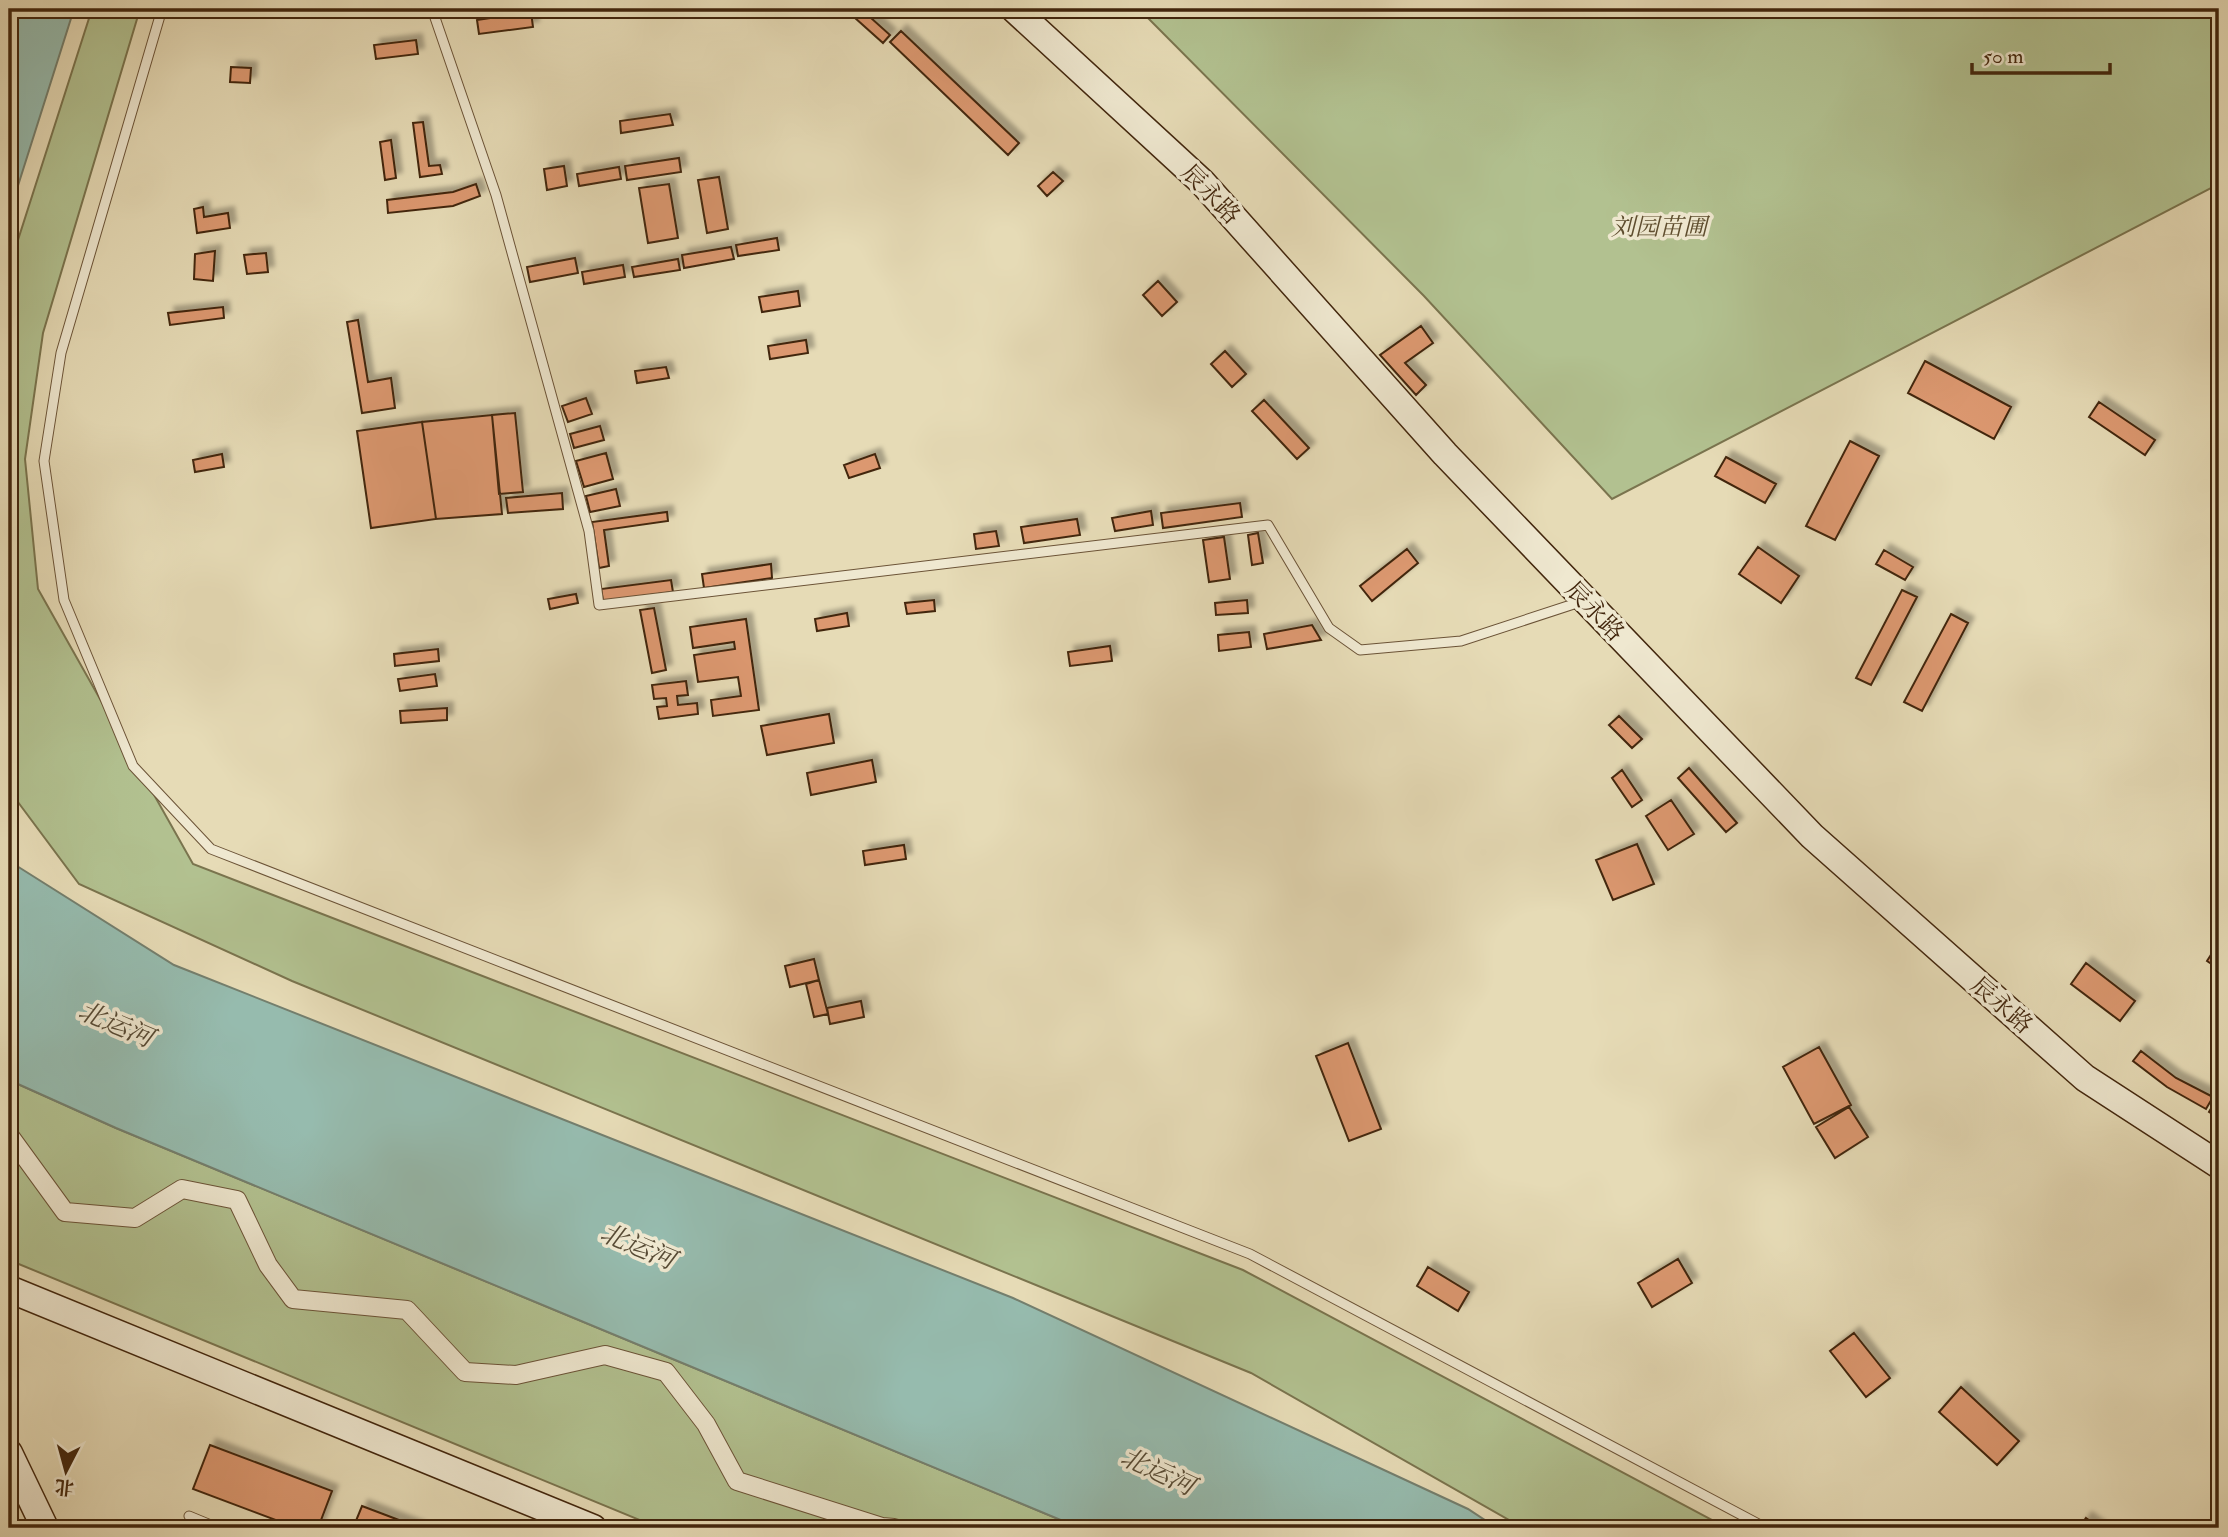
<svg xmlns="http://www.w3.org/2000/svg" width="2228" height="1537" font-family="'IM FELL Double Pica','Noto Serif SC',serif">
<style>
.green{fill:#b2c190;stroke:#7a744e;stroke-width:2}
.water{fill:#96bbae;stroke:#747f6e;stroke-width:2}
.building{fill:#dc986f;stroke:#42260d;stroke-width:2;filter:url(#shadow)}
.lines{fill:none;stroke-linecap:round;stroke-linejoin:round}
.lane-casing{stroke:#6b5337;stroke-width:11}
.street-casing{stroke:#6b5337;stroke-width:20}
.secondary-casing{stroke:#42260d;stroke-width:29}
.lane{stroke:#efe8d0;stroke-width:9}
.street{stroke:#efe8d0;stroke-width:18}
.secondary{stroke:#efe8d0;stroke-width:26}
.labels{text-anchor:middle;stroke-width:7;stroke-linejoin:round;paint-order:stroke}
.street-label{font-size:24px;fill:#42260d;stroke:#efe8d0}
.park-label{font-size:24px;font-style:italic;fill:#5e4d2e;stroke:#efe8d0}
.water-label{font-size:26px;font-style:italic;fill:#574b35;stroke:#efe8d0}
</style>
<defs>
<filter id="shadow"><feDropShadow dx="6" dy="-6" stdDeviation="2" flood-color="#0004"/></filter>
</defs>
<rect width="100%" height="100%" fill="#e6dbb6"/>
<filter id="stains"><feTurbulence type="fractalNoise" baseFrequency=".00286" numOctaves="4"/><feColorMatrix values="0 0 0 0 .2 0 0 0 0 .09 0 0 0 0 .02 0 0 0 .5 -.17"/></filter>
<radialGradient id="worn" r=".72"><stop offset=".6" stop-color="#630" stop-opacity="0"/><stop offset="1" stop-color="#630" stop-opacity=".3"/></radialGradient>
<path class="green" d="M92 9H140L43 333 25 459 38 589 193 864 1243 1270 1727 1528H1523L1251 1373 292 981 79 884 9 790V268Z
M1139 9H2219V184L1612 499 1424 296Z
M9 1080 116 1128 1080 1528H659L9 1260Z"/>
<path class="water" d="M9 9H74L9 214Z
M9 861 174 965 1013 1298 1468 1509 1497 1528H1080L116 1128 9 1080Z"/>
<path class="building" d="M845 9H861L890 35 883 43Z
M531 12 533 27 479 34 477 20Z
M901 31 1019 143 1008 155 890 42Z
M416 40 418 54 376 59 374 45Z
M231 67 251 68 250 83 230 82Z
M670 114 673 125 621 133 620 121Z
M423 122 429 166 440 165 442 174 420 177 413 123Z
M391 140 396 178 385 180 380 142Z
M679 158 681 172 627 180 625 166Z
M564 166 567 186 547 190 544 169Z
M619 167 621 179 579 186 577 174Z
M1053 172 1063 181 1047 196 1038 186Z
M719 177 728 229 707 233 698 180Z
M476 184 480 196 453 206 388 213 387 200 453 192Z
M669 184 678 238 648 243 639 188Z
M203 207 204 217 228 213 230 228 197 233 194 209Z
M777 238 779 250 738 256 736 245Z
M731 247 734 259 684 268 682 255Z
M215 251 213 281 194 279 195 254Z
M266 253 268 272 247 274 244 255Z
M575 258 578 273 530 282 527 267Z
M678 259 680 270 634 277 632 267Z
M623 265 625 277 584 284 582 272Z
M1158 281 1177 302 1162 316 1143 295Z
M798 291 800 306 762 312 759 297Z
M223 307 224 318 170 325 168 313Z
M358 320 368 382 391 378 395 408 362 413 347 322Z
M1421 326 1433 343 1405 363 1426 385 1416 395 1380 355Z
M806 340 808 353 770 359 768 346Z
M1225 351 1246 374 1232 387 1211 364Z
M1925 361 2011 407 1994 439 1908 393Z
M666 367 669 378 637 383 635 371Z
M586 398 592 414 568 422 562 406Z
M1264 400 1309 448 1297 459 1252 411Z
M2099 402 2155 440 2145 455 2089 417Z
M515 413 523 492 499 494 492 415Z
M492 415 502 514 436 519 422 422Z
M422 422 436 519 371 528 357 431Z
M600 426 604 440 574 448 570 434Z
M1850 441 1879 456 1835 540 1806 526Z
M606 453 613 479 584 487 576 461Z
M222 454 224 467 195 472 193 460Z
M875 454 880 468 849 478 844 465Z
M1726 457 1776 484 1765 503 1715 476Z
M616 489 620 506 590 512 586 496Z
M562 493 563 509 508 513 506 498Z
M1240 503 1242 517 1163 528 1161 513Z
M1151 511 1153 525 1115 531 1112 518Z
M667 512 668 521 604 530 609 566 599 568 592 522Z
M1077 519 1080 535 1024 543 1021 527Z
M996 531 999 546 976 549 974 534Z
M1258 533 1263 563 1252 565 1248 535Z
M1224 537 1230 579 1209 582 1203 540Z
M1758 547 1799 576 1781 603 1739 574Z
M1407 549 1418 563 1372 601 1360 586Z
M1884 550 1913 567 1905 580 1876 564Z
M771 564 772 578 704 588 702 574Z
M671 580 673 592 603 601 601 589Z
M1902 590 1917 597 1871 685 1856 678Z
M576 594 578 603 550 609 548 599Z
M934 600 935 611 907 614 905 603Z
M1247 600 1248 613 1216 615 1215 603Z
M654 608 666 670 652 673 640 610Z
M847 613 849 626 817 631 815 619Z
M1951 614 1968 623 1922 711 1904 702Z
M746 619 759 710 713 716 711 700 741 696 738 677 698 682 694 655 735 649 734 642 693 648 690 627Z
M1312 625 1321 640 1267 649 1264 634Z
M1249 632 1251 647 1219 651 1218 635Z
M1110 646 1112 661 1070 666 1068 652Z
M438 649 439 661 395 666 394 654Z
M435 674 437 686 400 691 398 679Z
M686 681 688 695 677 696 678 705 697 703 698 714 659 719 657 707 667 706 666 698 654 699 652 685Z
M447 708V720L401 723 400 711Z
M829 714 834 743 767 755 761 726Z
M1619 716 1642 739 1632 748 1609 725Z
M872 760 876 782 811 795 807 773Z
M1689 768 1737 823 1726 832 1678 778Z
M1622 770 1642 800 1632 807 1612 778Z
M1671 800 1694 834 1668 850 1646 816Z
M1637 844 1654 884 1613 900 1596 860Z
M904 845 906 859 865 865 863 851Z
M2214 950 2219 953V969L2207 961Z
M814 959 819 980 790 987 785 966Z
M2086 963 2135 1001 2120 1021 2071 984Z
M819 980 828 1014 814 1017 806 984Z
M861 1001 864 1017 830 1024 827 1008Z
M1348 1043 1381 1129 1349 1141 1316 1056Z
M1819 1047 1851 1105 1814 1124 1783 1067Z
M2141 1051 2176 1078 2213 1097 2206 1109 2167 1087 2133 1061Z
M2216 1100 2219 1101V1118L2209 1112Z
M1849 1107 1868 1137 1835 1158 1816 1127Z
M1678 1259 1692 1283 1652 1307 1638 1283Z
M1428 1267 1469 1292 1458 1311 1417 1286Z
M1854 1333 1890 1378 1866 1397 1830 1351Z
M1961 1387 2019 1441 1997 1465 1939 1412Z
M210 1445 332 1491 318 1528H297L193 1489Z
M362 1506 420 1528H353Z
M2214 1510 2219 1512V1528H2210Z
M2086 1518 2100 1528H2079Z"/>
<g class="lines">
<g class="lane-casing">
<path id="lane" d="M162 9 61 353 44 461 64 600 133 766 211 849 1250 1254 1766 1528
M432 9 496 195 589 531 599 605 1268 525 1329 628 1360 650 1461 641 1580 602
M189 1516 218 1528"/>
</g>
<g class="street-casing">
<path id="street" d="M9 1135 65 1212 135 1218 182 1189 237 1200 268 1265 293 1299 407 1310 465 1372 516 1375 605 1355 666 1372 706 1424 737 1481 882 1527 894 1528"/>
</g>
<g class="secondary-casing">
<path id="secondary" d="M1014 9 1202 182 1445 454 1812 836 2085 1078 2219 1165
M9 1289 593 1528
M9 1453 45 1528"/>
</g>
<use href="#lane" class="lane"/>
<use href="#street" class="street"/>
<use href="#secondary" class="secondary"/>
</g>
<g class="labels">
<g class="street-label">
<text transform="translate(1211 194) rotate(46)" y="8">辰永路</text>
<text transform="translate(1595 611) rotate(46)" y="8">辰永路</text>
<text transform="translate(2002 1005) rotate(41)" y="8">辰永路</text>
</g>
<g class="park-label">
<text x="1659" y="235">刘园苗圃</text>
</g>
<g class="water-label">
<text transform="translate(116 1024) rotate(23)" y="9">北运河</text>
<text transform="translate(638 1246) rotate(23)" y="9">北运河</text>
<text transform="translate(1158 1471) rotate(25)" y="9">北运河</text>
</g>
</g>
<rect width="2228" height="1537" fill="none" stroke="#e6dbb6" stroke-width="35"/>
<rect x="10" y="10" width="2207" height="1516" fill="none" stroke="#42260d" stroke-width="3.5"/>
<rect x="18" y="18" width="2193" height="1502" fill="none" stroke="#42260d" stroke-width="2"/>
<g transform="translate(66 1471) rotate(186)" stroke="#efe8d0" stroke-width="5" paint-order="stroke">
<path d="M0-5L12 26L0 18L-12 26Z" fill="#42260d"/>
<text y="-10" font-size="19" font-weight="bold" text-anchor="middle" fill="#42260d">北</text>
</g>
<path d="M1972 63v10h138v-10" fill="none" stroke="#42260d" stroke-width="3.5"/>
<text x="1983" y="63" font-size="21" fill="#42260d" stroke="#efe8d0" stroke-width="5" paint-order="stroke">50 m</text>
<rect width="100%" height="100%" filter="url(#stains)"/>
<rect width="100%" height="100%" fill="url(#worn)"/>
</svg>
